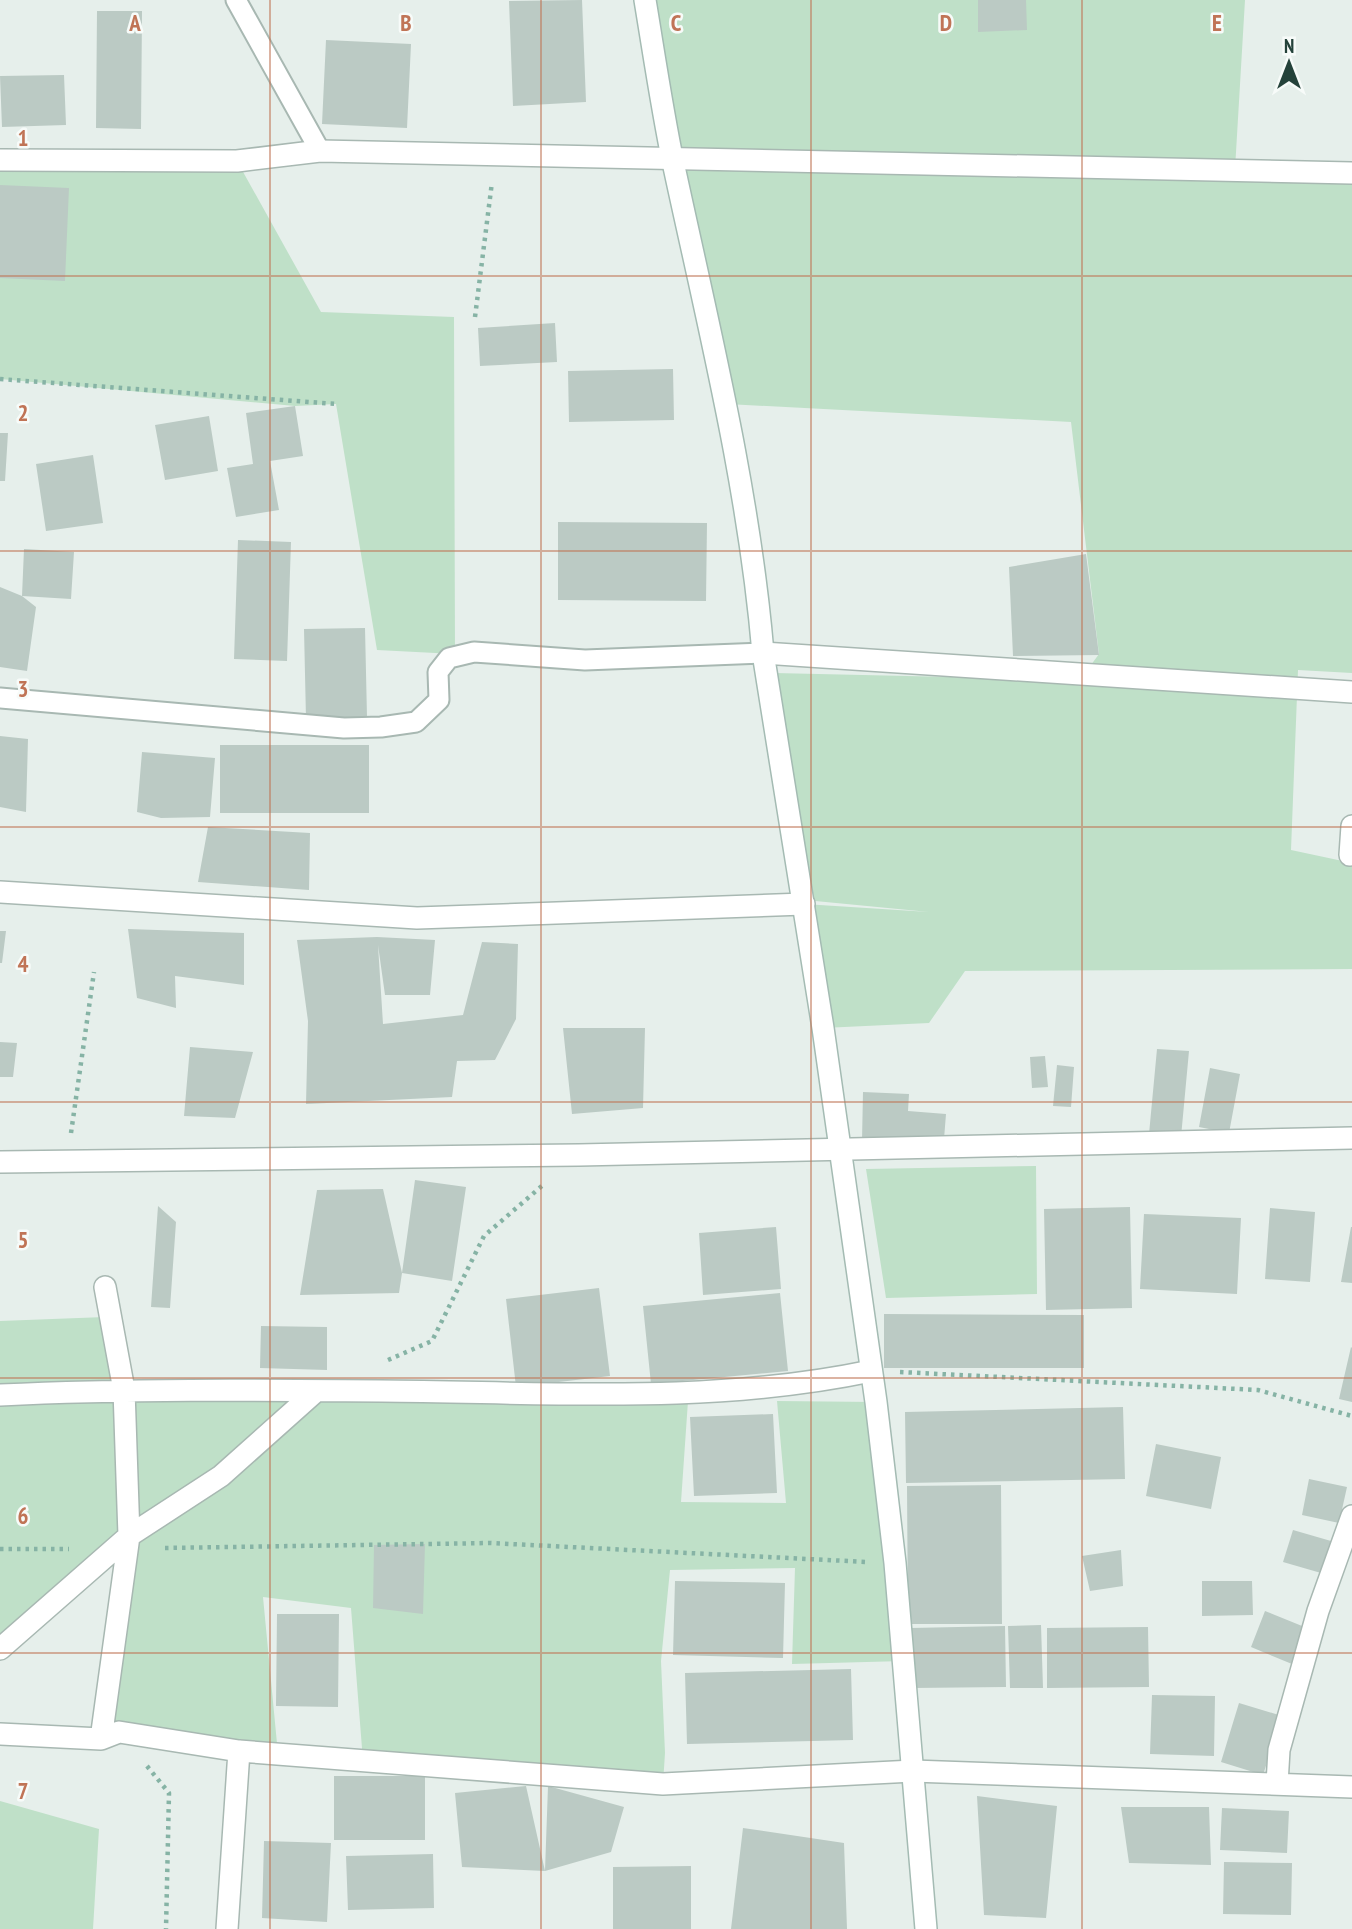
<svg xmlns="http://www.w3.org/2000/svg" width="1352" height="1929" font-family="'PT Sans Narrow',sans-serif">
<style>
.green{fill:#bfe0c8}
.building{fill:#bbcac4}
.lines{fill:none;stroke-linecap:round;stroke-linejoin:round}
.lane-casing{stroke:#a8b8b2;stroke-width:23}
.street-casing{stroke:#a8b8b2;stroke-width:24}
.secondary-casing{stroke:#a4bbb3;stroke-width:24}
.path{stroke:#86b3a5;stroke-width:4.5;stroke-dasharray:3.5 5;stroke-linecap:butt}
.lane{stroke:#fff;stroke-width:19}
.street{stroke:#fff;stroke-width:21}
.secondary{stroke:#fff;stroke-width:21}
.grid{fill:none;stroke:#c07456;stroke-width:2;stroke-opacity:0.55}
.grid-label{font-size:23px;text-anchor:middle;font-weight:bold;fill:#c07456;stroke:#f7fbf9;stroke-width:5;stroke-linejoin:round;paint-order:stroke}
</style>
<rect width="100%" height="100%" fill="#e6efeb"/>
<path class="green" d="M649 0H1245L1235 169 1352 174V673L1298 670 1291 850 1352 863V969L965 971 929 1023 823 1028 804 904 929 912 805 900 774 673 1080 680 1099 654 1071 422 727 404Z
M0 161H237L321 312 454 317 455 654 377 650 336 404 295 406 0 379Z
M1036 1166 1037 1294 886 1298 866 1169Z
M105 1317 113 1401H688L681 1502 786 1503 777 1401 876 1402 904 1661 792 1664 795 1568 670 1570 661 1661 665 1753 663 1784 363 1761 351 1608 263 1597 278 1754 106 1730 121 1549 0 1643V1321Z
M0 1801 99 1829 93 1929H0Z"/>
<path class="building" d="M582 0 586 102 513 106 509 1Z
M978 0H1026L1027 30 978 32Z
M97 11H142L141 129 96 128Z
M326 40 411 44 407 128 322 124Z
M64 75 66 125 2 127 0 76Z
M0 185 69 188 65 281 0 278Z
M555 323 557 362 480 366 478 328Z
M673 369 674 420 569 422 568 371Z
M295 406 303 456 270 461 279 510 236 517 227 468 253 464 246 413Z
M209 416 218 471 165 480 155 425Z
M0 433H8L5 481H0Z
M93 455 103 523 46 531 36 464Z
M558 522 707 523 706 601 558 600Z
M238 540 291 542 287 661 234 659Z
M24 549 74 552 71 599 22 596 36 607 27 671 0 667V587L22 596Z
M1086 554 1099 655 1013 656 1009 567Z
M365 628 367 717 306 719 304 629Z
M0 736 28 739 26 812 0 807Z
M220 745H369V813H220Z
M142 752 215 758 210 817 161 818 137 812Z
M208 827 310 833 309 890 198 882Z
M128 929 244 933V985L175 976 176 1008 137 998Z
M0 931H6L2 963H0Z
M377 937 435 940 430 995H385L378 945 383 1024 463 1015 482 942 518 944 516 1019 495 1060 457 1061 452 1097 306 1104 308 1021 297 940Z
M563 1028H645L643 1108 572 1114Z
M0 1042 17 1043 13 1077H0Z
M190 1047 253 1052 235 1118 184 1116Z
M1157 1049 1189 1051 1181 1137 1149 1134Z
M1045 1056 1048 1087 1032 1088 1030 1057Z
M1057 1065 1074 1067 1071 1107 1053 1106Z
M1210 1068 1240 1074 1229 1133 1199 1127Z
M863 1092 909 1094 908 1111 946 1114 944 1139 907 1137V1142L862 1141Z
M415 1180 466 1187 452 1281 402 1273Z
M383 1189 402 1273 399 1293 300 1295 317 1190Z
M158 1206 176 1222 170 1308 151 1307Z
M1130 1207 1132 1308 1046 1310 1044 1209Z
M1270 1208 1315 1212 1310 1282 1265 1279Z
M1144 1214 1241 1218 1237 1294 1140 1289Z
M776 1227 781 1289 703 1295 699 1233Z
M1351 1227H1352V1283L1341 1282Z
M599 1288 610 1376 516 1387 506 1299Z
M780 1293 788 1371 651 1384 643 1306Z
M884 1314 1084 1315V1368H884Z
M261 1326 327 1327V1370L260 1368Z
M1351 1347 1352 1348V1402L1339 1399Z
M1123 1407 1125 1479 906 1483 905 1412Z
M773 1414 777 1493 694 1496 690 1417Z
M1156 1444 1221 1457 1211 1509 1146 1496Z
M1309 1479 1347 1487 1339 1523 1302 1515Z
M1001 1485 1002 1624H908L907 1486Z
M1293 1530 1331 1541 1321 1573 1283 1562Z
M425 1544 423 1614 373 1608 374 1545Z
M1121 1550 1123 1586 1090 1591 1082 1556Z
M675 1581 785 1583 783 1658 673 1655Z
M1202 1581H1252L1253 1615 1202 1616Z
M1265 1611 1307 1628 1292 1664 1251 1647Z
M277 1614H339L338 1707 276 1706Z
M1041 1625 1043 1688H1010L1008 1626Z
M1005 1626 1006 1687 913 1688 911 1628Z
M1148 1627 1149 1687 1047 1688V1628Z
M851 1669 853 1740 687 1744 685 1673Z
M1152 1695 1215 1696 1214 1756 1150 1754Z
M1239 1703 1282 1716 1263 1775 1221 1762Z
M334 1776H425V1840H334Z
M526 1786 545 1871 462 1867 455 1793Z
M548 1786 624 1807 611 1852 545 1871Z
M977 1796 1057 1806 1046 1918 984 1915Z
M1121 1807H1209L1211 1865 1129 1863Z
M1222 1808 1289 1811 1287 1853 1220 1850Z
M743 1828 844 1843 847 1929H731Z
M264 1841 331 1843 327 1922 262 1918Z
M433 1854 434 1908 348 1910 346 1856Z
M1224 1862 1292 1863 1291 1915 1223 1914Z
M691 1866V1929H613V1867Z"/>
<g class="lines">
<g class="lane-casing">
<path id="lane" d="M236 0 320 151
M0 698 344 728 381 727 416 722 439 700 438 672 449 658 474 652 585 660 763 653"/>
</g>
<g class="street-casing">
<path id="street" d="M0 160 237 161 320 151 1352 173
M763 653 1352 692
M1350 855 1352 826
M0 892 417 918 804 904
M0 1162 579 1155 1352 1138
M105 1287 124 1390 129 1536
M0 1395C127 1389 254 1390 381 1391 545 1392 709 1405 871 1371
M129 1536 221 1476 314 1393
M0 1649 129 1536 101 1739
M0 1734 101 1739 119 1732 239 1751 663 1784 913 1771 1352 1787
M1277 1784 1279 1750 1318 1611 1352 1516
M227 1929 239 1751"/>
</g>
<g class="secondary-casing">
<path id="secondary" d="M645 0C654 54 662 109 673 162 708 325 749 487 763 653L823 1028 876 1402 895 1563 926 1929"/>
</g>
<path class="path" d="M475 317 492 182
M0 379 336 404
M71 1133 94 972
M388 1360 432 1341 484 1236 543 1185
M900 1372 1258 1390 1352 1416
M165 1548 491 1543 867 1562
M0 1549H69
M147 1766 169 1793 166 1929"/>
<use href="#lane" class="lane"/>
<use href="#street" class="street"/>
<use href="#secondary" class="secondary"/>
</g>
<path class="grid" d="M270 0V1929M541 0V1929M811 0V1929M1082 0V1929M0 276H1352M0 551H1352M0 827H1352M0 1102H1352M0 1378H1352M0 1653H1352"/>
<g class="grid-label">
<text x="135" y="31">A</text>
<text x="406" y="31">B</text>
<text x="676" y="31">C</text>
<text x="946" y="31">D</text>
<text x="1217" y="31">E</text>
<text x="23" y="146">1</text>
<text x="23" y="421">2</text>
<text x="23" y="697">3</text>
<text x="23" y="972">4</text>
<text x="23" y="1248">5</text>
<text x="23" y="1524">6</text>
<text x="23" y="1799">7</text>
</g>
<g transform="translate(1289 63)" stroke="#f7fbf9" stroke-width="5" paint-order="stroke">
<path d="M0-5L12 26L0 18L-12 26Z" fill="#24423a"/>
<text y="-10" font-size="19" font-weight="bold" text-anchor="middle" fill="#24423a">N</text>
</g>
</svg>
